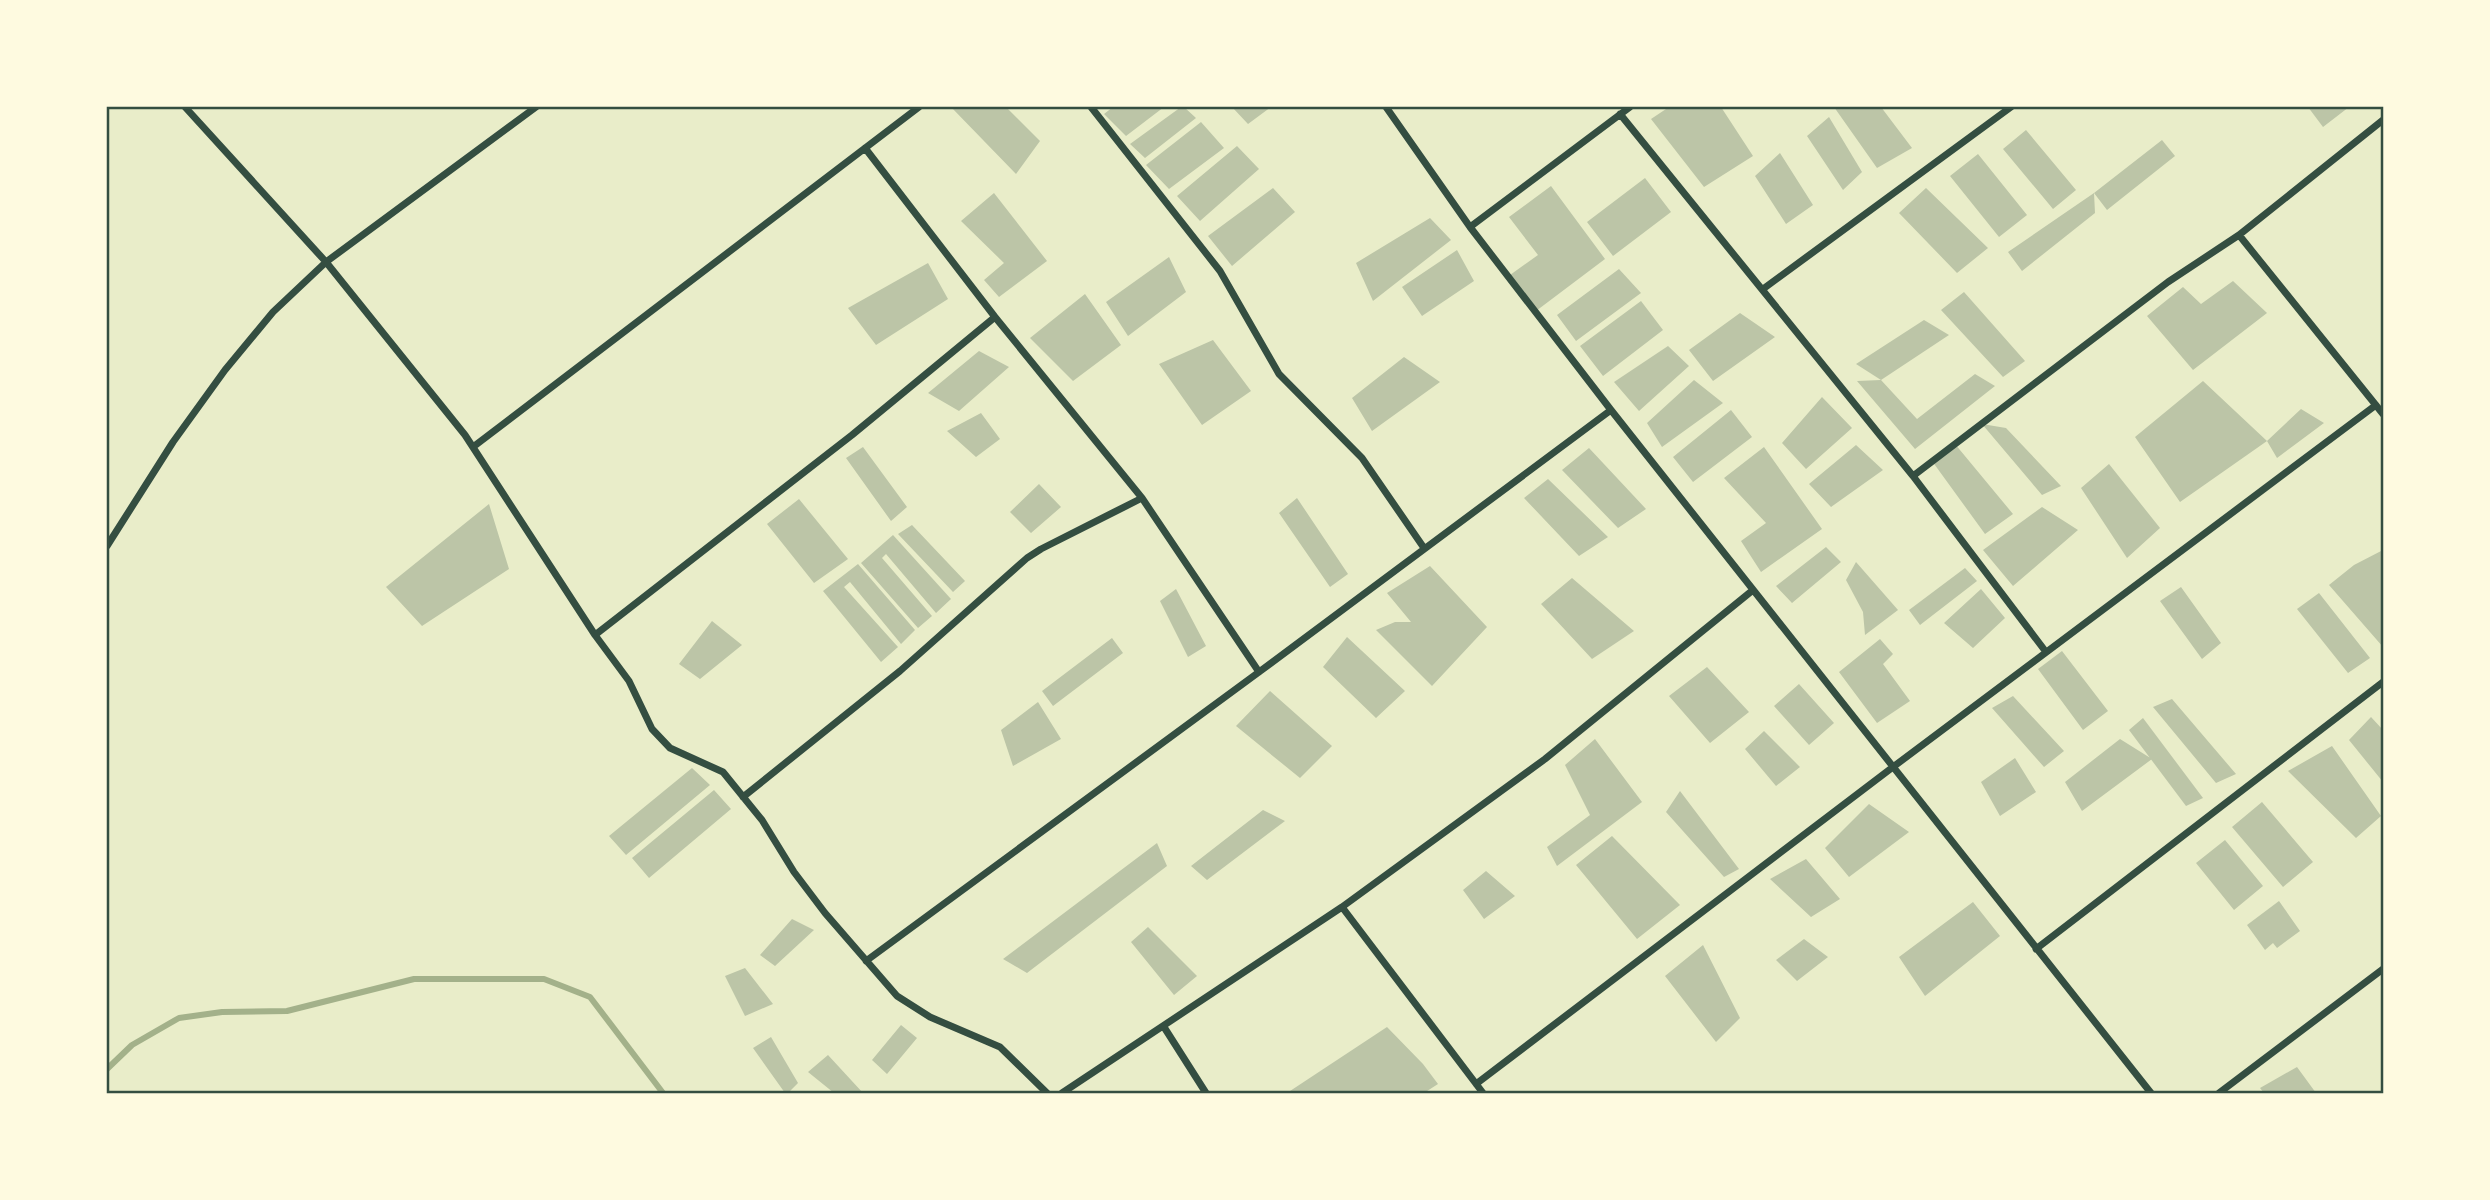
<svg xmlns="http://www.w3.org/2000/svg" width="2490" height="1200" font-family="'PT Sans Narrow',sans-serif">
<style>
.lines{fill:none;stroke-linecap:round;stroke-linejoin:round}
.stream{stroke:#a3b18a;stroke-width:6}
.building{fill:#bcc5a7}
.minor{stroke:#344e41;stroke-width:7}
.neatline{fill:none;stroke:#344e41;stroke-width:2.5}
</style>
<rect width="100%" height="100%" fill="#e9edc9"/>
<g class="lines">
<path class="stream" d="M107 1069 132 1045 179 1018 222 1012 287 1011 414 979H544L590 997 663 1093"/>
</g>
<path class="building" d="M951 107H1006L1040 141 1016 174Z
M1113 107H1164L1126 136 1104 114Z
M1181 107H1184L1196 118 1145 158 1130 144Z
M1232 107H1271L1248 124Z
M1669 107H1721L1753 156 1704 187 1651 119Z
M1834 107H1881L1912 148 1877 168Z
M2308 107H2349L2323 127Z
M1829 117 1862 172 1843 190 1807 136Z
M1201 122 1224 148 1169 189 1146 165Z
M2026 130 2076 190 2053 209 2003 149Z
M2162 140 2175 156 2107 210 2094 193Z
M1237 146 1259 169 1200 221 1177 196Z
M1780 153 1813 205 1786 224 1755 176Z
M1978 154 2027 215 1999 237 1950 176Z
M1645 178 1671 212 1613 256 1587 222Z
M1551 186 1605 259 1536 311 1510 275 1538 255 1509 217Z
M1273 188 1295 212 1232 266 1208 236Z
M1926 188 1988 248 1957 273 1899 213Z
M994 193 1047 261 999 297 984 280 1004 263 961 221Z
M2094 193 2095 213 2022 271 2008 252Z
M1430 218 1451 240 1373 301 1356 263Z
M1457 250 1474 281 1422 316 1402 287Z
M1169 257 1186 292 1128 336 1106 302Z
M928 263 948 299 876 345 848 308Z
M1619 269 1641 293 1576 341 1557 315Z
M2233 281 2267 313 2193 370 2147 316 2183 287 2201 304Z
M1964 292 2025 361 2003 377 1941 310Z
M1085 294 1121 345 1073 381 1030 338Z
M1641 301 1663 330 1603 376 1580 346Z
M1740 313 1775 337 1713 381 1689 350Z
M1924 320 1949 335 1881 380 1917 419 1975 374 1995 386 1915 449 1857 381 1881 380 1856 364Z
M1213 340 1251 391 1202 425 1159 364Z
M1668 346 1689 366 1639 411 1614 382Z
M979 351 1009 367 959 411 928 393Z
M1404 357 1440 382 1372 431 1352 398Z
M1694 380 1723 403 1662 447 1647 423Z
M2203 381 2267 441 2180 502 2135 437Z
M1822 397 1852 428 1806 469 1782 443Z
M2301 409 2324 423 2277 458 2267 441Z
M1731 410 1752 437 1693 482 1673 457Z
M981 413 1000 439 976 457 947 431Z
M1982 424 2006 428 2061 486 2042 495Z
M1955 444 2013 514 1985 534 1932 461Z
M1856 445 1883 470 1831 507 1809 484Z
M863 447 907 507 891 521 846 458Z
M1764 447 1822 529 1761 572 1741 541 1766 523 1724 478Z
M1589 448 1646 509 1618 528 1562 470Z
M2109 464 2160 528 2127 558 2081 488Z
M1548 479 1608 537 1579 556 1524 498Z
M1039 484 1061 507 1031 533 1010 512Z
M1297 498 1348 574 1330 587 1279 513Z
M799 499 848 559 814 583 767 524Z
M489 504 509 569 422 626 386 587Z
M2042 507 2078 530 2013 586 1983 550Z
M912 525 965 581 953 592 898 534Z
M893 535 951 599 936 613 886 554 882 558 932 616 918 628 861 563Z
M1826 547 1841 562 1792 603 1776 586Z
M2383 550V647L2329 585 2354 565Z
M1856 562 1898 610 1865 635 1863 612 1846 580Z
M858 564 915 630 901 644 850 582 844 587 898 647 881 662 823 591Z
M1430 566 1487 627 1432 686 1376 630 1395 622H1411L1387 593Z
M1965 568 1977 581 1920 625 1909 610Z
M1572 578 1634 631 1592 659 1541 604Z
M2181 587 2221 643 2202 659 2160 601Z
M1176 589 1206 646 1188 657 1160 601Z
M1981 589 2005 618 1973 648 1944 623Z
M2319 593 2370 658 2348 673 2297 609Z
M712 621 742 645 700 679 679 664Z
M1347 637 1405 691 1376 718 1323 667Z
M1112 638 1123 653 1053 706 1042 691Z
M1880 639 1893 654 1883 664 1910 701 1877 723 1839 672Z
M2062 651 2108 711 2083 730 2038 669Z
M1707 667 1749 712 1710 743 1669 696Z
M1799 684 1834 723 1809 745 1774 706Z
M1270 691 1332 746 1300 778 1236 726Z
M2013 696 2064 751 2044 767 1992 708Z
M2172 699 2236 774 2216 783 2153 707Z
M1038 702 1061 739 1013 766 1001 730Z
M2371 717 2383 730V782L2349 740Z
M2143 718 2203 798 2186 806 2129 730Z
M1764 731 1800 767 1776 786 1745 749Z
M1595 739 1642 802 1557 866 1547 847 1590 815 1565 765Z
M2120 739 2152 759 2082 811 2065 782Z
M2332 746 2381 816 2356 838 2288 771Z
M2015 758 2036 792 2000 816 1981 782Z
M692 768 710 785 626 855 609 836Z
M714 790 731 809 649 878 632 858Z
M1680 791 1739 869 1724 877 1666 812Z
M2262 802 2313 862 2283 887 2232 827Z
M1869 804 1909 832 1849 877 1825 848Z
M1263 810 1285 821 1207 880 1191 866Z
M1612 836 1680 905 1637 939 1576 865Z
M2225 840 2263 886 2234 910 2196 863Z
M1157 843 1167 866 1027 973 1003 959Z
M1806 859 1840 899 1811 917 1770 879Z
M1486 871 1515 896 1484 919 1463 890Z
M2279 901 2300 931 2277 948 2273 943 2265 950 2247 925Z
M1973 902 2000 936 1925 996 1899 957Z
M792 919 814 930 775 966 760 955Z
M1148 927 1197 976 1174 995 1131 942Z
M1804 939 1828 957 1797 981 1776 960Z
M1703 945 1740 1018 1716 1042 1665 976Z
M745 968 773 1004 745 1016 725 976Z
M901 1025 917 1038 887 1074 872 1060Z
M1387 1027 1423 1064 1438 1084 1424 1093H1287Z
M771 1037 798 1083 788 1093H785L753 1048Z
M828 1055 863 1093H834L808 1072Z
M2297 1067 2316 1093H2264L2260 1088Z"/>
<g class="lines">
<path class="minor" d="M185 107 326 262 465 435 595 635 629 681 652 729 670 748 723 772 762 820 794 872 825 913 897 996 930 1017 1000 1047 1047 1093
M1091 107 1220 271 1279 374 1362 458 1424 548
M1386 107 1470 227 1611 410 2151 1093
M1620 114 1913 476 2046 652
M865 148 995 317 1142 498 1259 672
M1470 227 1630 107
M2239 235 2383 414
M1763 289 2011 107
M473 447 919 107
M1913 476 2168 282 2239 235 2383 120
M107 546 173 442 225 370 273 312 326 262 536 107
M595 635 852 435 995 317
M743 797 900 671 1027 558 1041 549 1142 498
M1342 907 1483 1093
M2036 949 2383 682
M866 961 1259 672 1611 410
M1164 1027 1206 1093
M1476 1084 1893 767 2376 405
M1062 1093 1342 907 1545 759 1753 590
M2219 1093 2383 969"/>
</g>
<rect width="2490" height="1200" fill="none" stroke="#fefae0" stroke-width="217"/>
<rect x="108" y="108" width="2274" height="984" class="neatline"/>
</svg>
